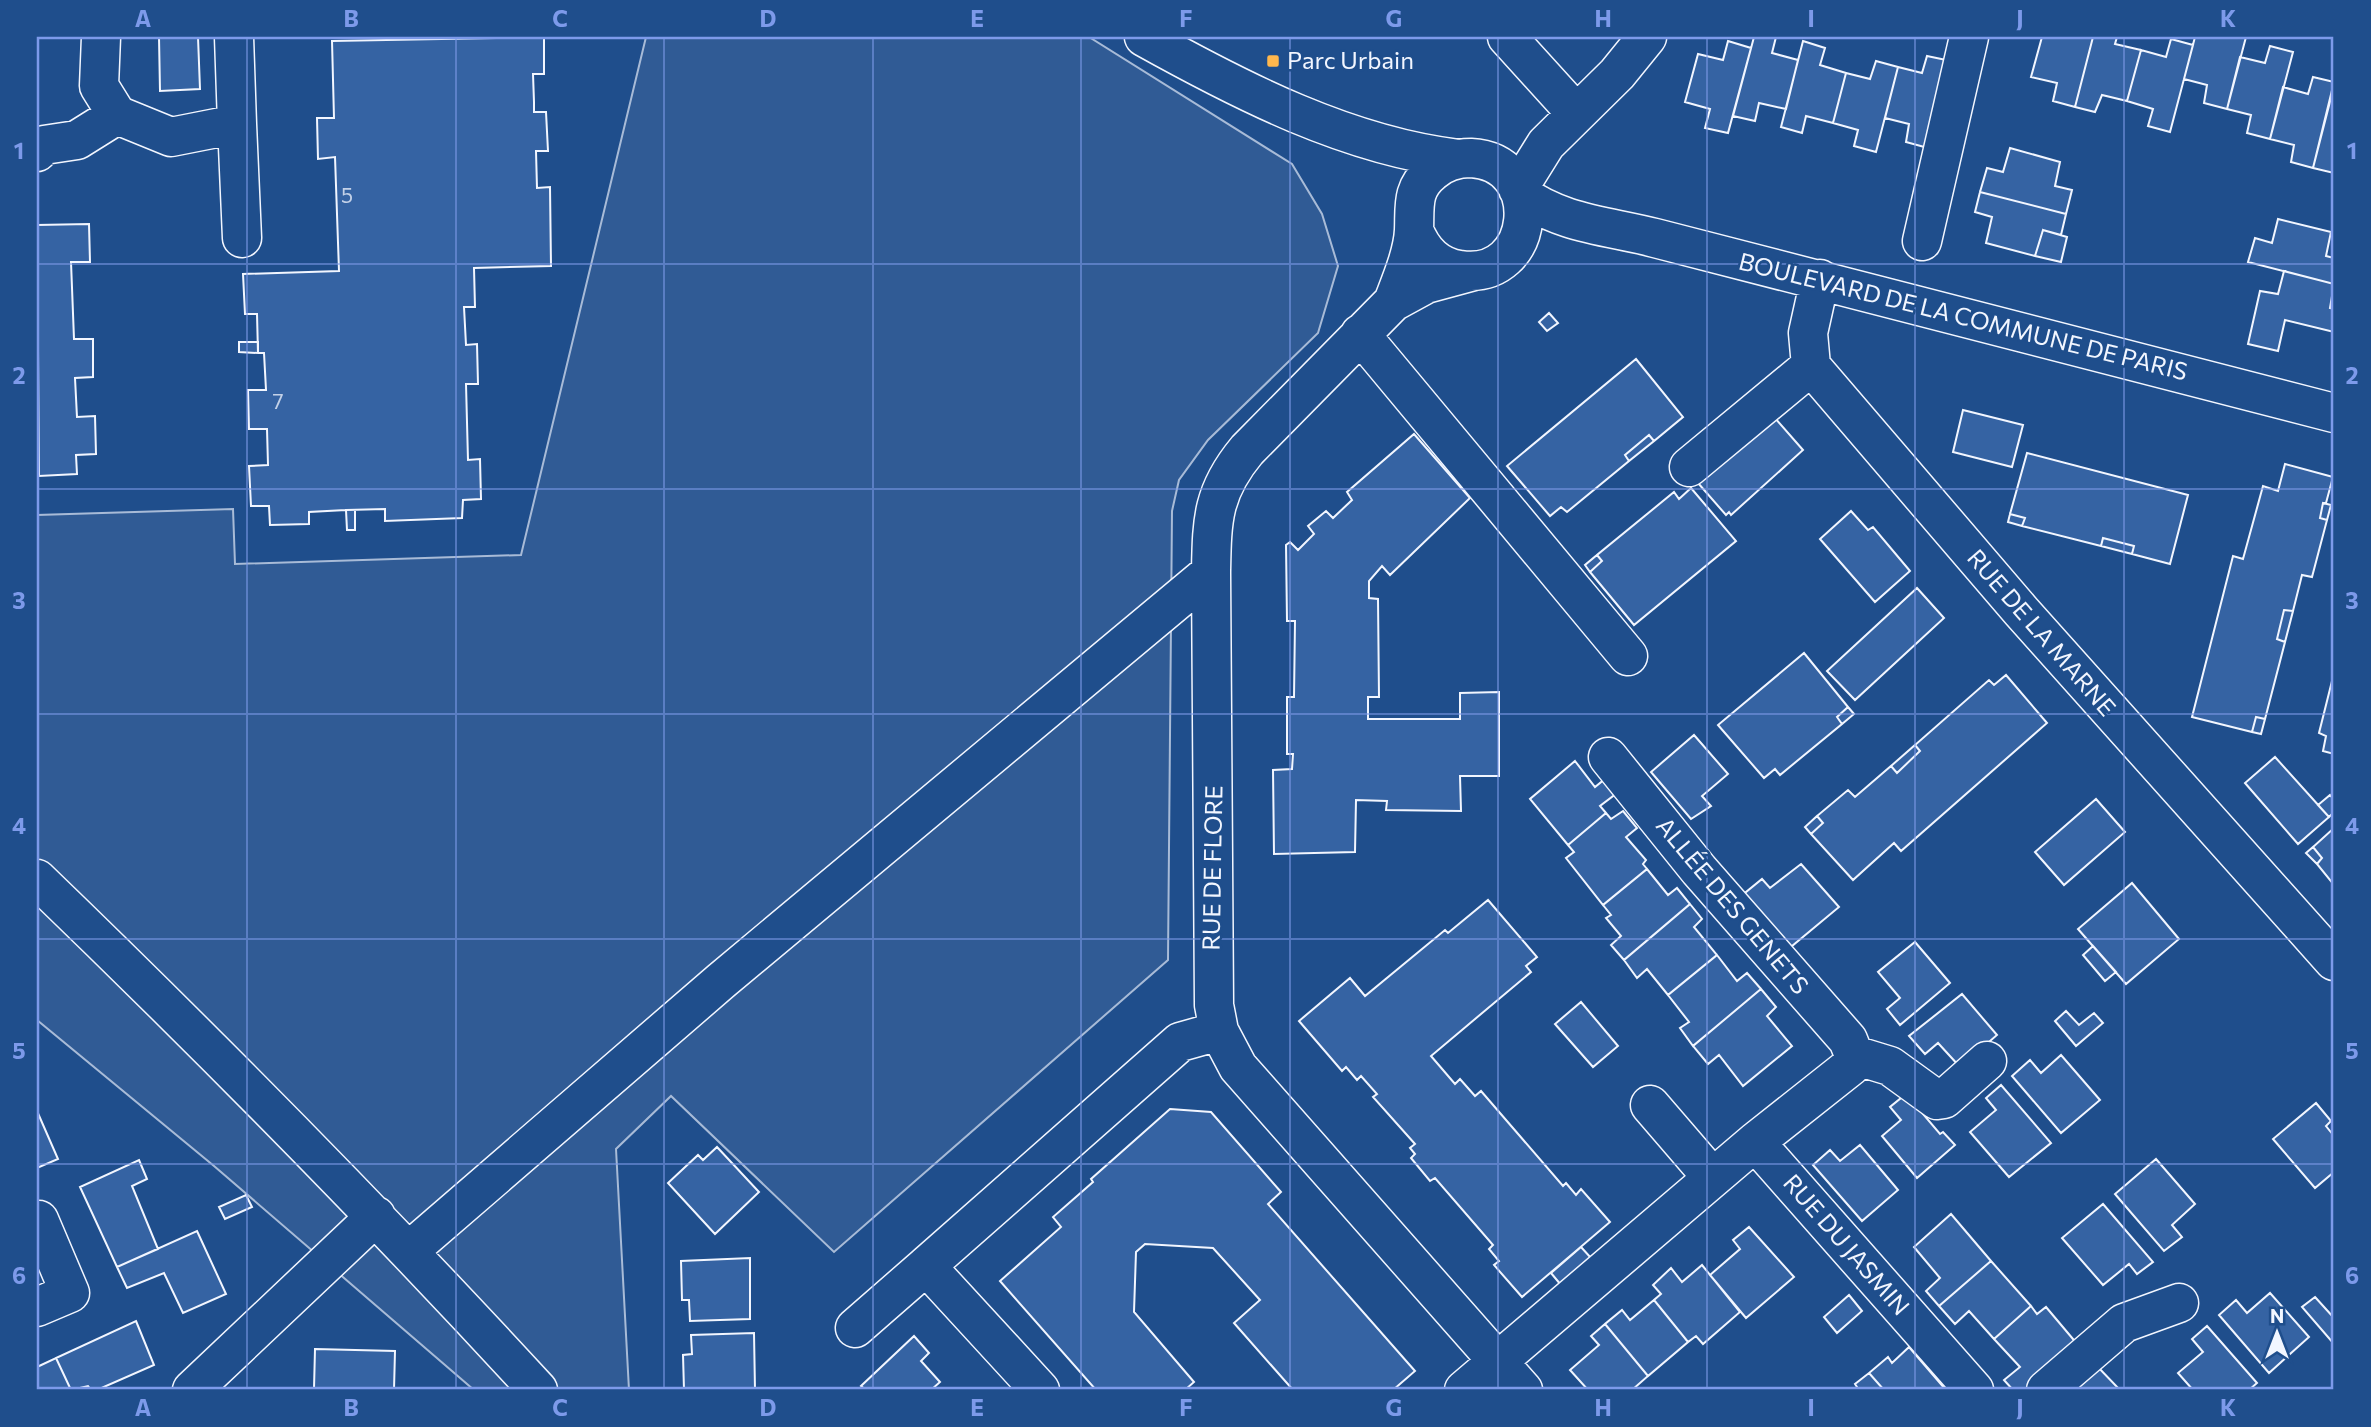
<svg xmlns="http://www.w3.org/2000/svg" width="2371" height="1427" font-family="Commissioner,sans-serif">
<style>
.built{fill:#305b95;stroke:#a8bbd7;stroke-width:2}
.building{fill:#3563a3;stroke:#f2f6ff;stroke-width:2}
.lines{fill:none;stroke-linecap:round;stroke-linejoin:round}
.minor-casing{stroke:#f2f6ff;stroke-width:41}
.minor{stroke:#1f4e8c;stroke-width:38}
.grid{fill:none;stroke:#7d9aea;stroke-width:2;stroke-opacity:0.55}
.poi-dot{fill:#ffb74d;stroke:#1f4e8c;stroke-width:2.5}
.labels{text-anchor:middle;stroke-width:5;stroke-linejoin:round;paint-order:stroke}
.number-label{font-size:21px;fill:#c3d1e8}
.poi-label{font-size:24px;fill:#f2f6ff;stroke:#1f4e8c;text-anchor:start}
.street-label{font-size:24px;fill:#f2f6ff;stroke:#1f4e8c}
.neatline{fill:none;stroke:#7d9aea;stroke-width:2.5}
.grid-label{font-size:23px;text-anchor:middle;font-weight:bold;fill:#7d9aea}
</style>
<rect width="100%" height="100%" fill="#1f4e8c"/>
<path class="built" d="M646 37H1089L1292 164 1322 214 1338 266 1318 333 1208 440 1179 480 1172 511 1168 960 834 1252 671 1096 616 1149 629 1390H474L214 1166 37 1020V515L233 509 235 564 521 555Z"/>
<path class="building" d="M159 37H198L200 89 160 91Z
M544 37V74H533L534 102V112H546L548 151H536L537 188 550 187 551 266 474 268 475 307H464L466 345 477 344 478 384H466L468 460 480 459 481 499 463 500 462 518 385 521V509L346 510 309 512V524L270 525 269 506H251L249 466 268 465 267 429H249L248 390H266L264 353H258L257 314H245L243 274 339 271 335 157 318 159 317 118H334L332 41Z
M1754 37H1776L1772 53 1798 60 1786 109 1759 103 1755 121 1733 116Z
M2042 37H2093L2075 107 2053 101 2057 83 2031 77Z
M2093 37H2117L2115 44 2141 50 2127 101 2102 95 2095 112 2075 107Z
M2195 37H2246L2227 109 2204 103 2207 85 2184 79Z
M2171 39 2193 45 2170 132 2148 126 2153 109 2127 101 2141 50 2166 57Z
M1728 41 1751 48 1728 133 1705 128 1710 109 1685 102 1698 54 1723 60Z
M1803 41 1825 48 1820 65 1846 73 1833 123 1806 116 1802 133 1781 127Z
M2270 46 2293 52 2270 139 2247 133 2251 115 2227 109 2240 57 2265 63Z
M1927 56 1951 61 1928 148 1906 142 1909 124 1885 118 1898 67 1922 73Z
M1876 61 1898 67 1876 152 1854 146 1858 130 1833 123 1846 73 1870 79Z
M2313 77 2334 82 2313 168 2291 162 2294 145 2270 139 2283 87 2308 94Z
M2334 86V173L2313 168Z
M2010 148 2060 162 2055 186 2072 190 2066 214 1980 192 1987 168 2003 172Z
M1980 192 2066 214 2061 235 2043 230 2035 256 1986 243 1992 217 1975 212Z
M2278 219 2331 232 2326 256 2334 258V284L2248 262 2255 238 2272 243Z
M89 224 90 262H71L74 339H93V377L75 378 77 417 95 416 96 454 76 455 77 474 39 476 37 225Z
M2043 230 2067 237 2061 262 2035 256Z
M2284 271 2334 284 2330 308 2334 309V332L2285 320 2278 351 2248 344 2260 291 2278 294Z
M1549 313 1558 323 1547 331 1539 322Z
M239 342H258V353L239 352Z
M1636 359 1683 417 1654 441 1649 435 1625 455 1629 461 1567 512 1561 507 1550 516 1507 466Z
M1963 410 2023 425 2012 467 1953 452Z
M1774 417 1803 450 1731 515 1729 512 1726 515 1698 483Z
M1414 434 1470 498 1390 575 1382 566 1369 581V598L1378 599 1379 697H1368V719H1460V693L1499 692V776H1460L1461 811 1386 810 1387 801 1356 800 1355 852 1274 854 1273 770 1292 769 1293 754H1287V697H1294L1295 621H1287L1286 545 1290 542 1298 550 1314 534 1308 526 1326 511 1333 518 1352 500 1347 492Z
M1649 435 1654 441 1629 461 1625 455Z
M2027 453 2188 495 2170 564 2132 554 2134 546 2103 538 2101 546 2022 526 2025 518 2010 514Z
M2285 464 2333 477 2326 503H2323L2320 518 2327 520 2312 577 2302 575 2293 611 2284 610 2277 639 2285 642 2265 719 2256 717 2252 732 2192 717 2233 556 2243 559 2263 486 2278 491Z
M1691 488 1736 541 1634 625 1590 572 1602 561 1597 555 1674 492 1679 499Z
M2323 503 2331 505 2327 520 2320 518Z
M346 510H355V530H347Z
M1851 511 1868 530 1873 527 1910 571 1875 602 1820 539Z
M2010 514 2025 518 2022 526 2008 522Z
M2103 538 2134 546 2132 554 2101 546Z
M1597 555 1602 561 1590 572 1585 565Z
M1917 588 1944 618 1855 700 1827 671Z
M2284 610 2293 611 2285 642 2277 639Z
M1804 653 1848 707 1837 717 1842 724 1780 775 1775 769 1764 778 1718 725Z
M2006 675 2047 723 1901 851 1894 843 1853 880 1811 834 1823 823 1817 816 1848 790 1855 797 1891 766 1897 773 1920 751 1915 745 1989 680 1994 685Z
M2333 677H2334V754L2323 751 2326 736 2319 733Z
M1848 707 1854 714 1842 724 1837 717Z
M2256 717 2265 719 2261 734 2252 732Z
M1694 735 1728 774 1702 796 1711 806 1691 819 1651 772Z
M1915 745 1920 751 1897 773 1891 766Z
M2275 757 2329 817 2298 844 2245 783Z
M1575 761 1595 787 1605 779 1617 793 1600 806 1606 813 1568 845 1530 799Z
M2330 795 2334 800V812L2329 817 2318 805Z
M2096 799 2125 832 2064 885 2035 852Z
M1623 811 1637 828 1626 837 1646 860 1643 864 1647 869 1603 905 1566 858 1574 852 1568 845 1606 813 1611 819Z
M1817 816 1823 823 1811 834 1805 827Z
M2334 828V885L2317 864 2322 858 2313 847Z
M2313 847 2322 858 2317 864 2306 853Z
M1801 864 1839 907 1786 951 1740 897 1762 879 1770 888Z
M1647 869 1668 895 1677 888 1690 904 1624 960 1611 945 1621 936 1606 918 1611 915 1603 905Z
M2132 883 2179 939 2126 984 2078 929Z
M1488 900 1537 957 1526 966 1531 972 1431 1056 1455 1084 1460 1079 1475 1096 1481 1091 1563 1186 1566 1183 1576 1195 1581 1189 1610 1222 1522 1297 1494 1265 1499 1261 1489 1249 1493 1245 1435 1178 1430 1181 1411 1158 1415 1154 1410 1148 1415 1144 1373 1097 1377 1094 1361 1076 1357 1080 1346 1067 1342 1071 1299 1021 1350 978 1365 996 1445 930 1448 933Z
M1690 904 1702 919 1694 927 1717 955 1668 995 1647 969 1637 978 1624 960Z
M1915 942 1950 983 1900 1025 1887 1009 1900 998 1878 972Z
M2093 946 2116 972 2105 981 2083 955Z
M1717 955 1737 981 1747 973 1761 989 1693 1046 1680 1028 1689 1022 1668 995Z
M1761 989 1776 1007 1767 1016 1792 1046 1743 1086 1719 1055 1708 1064 1693 1046Z
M1962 994 1997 1035 1960 1067 1938 1043 1925 1054 1909 1036Z
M1581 1002 1618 1046 1593 1067 1555 1024Z
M2066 1011 2079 1025 2094 1013 2103 1023 2076 1046 2055 1021Z
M2061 1055 2100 1100 2061 1133 2012 1076 2030 1060 2041 1073Z
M2001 1085 2051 1143 2009 1177 1970 1132 1996 1110 1986 1098Z
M1906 1094 1940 1134 1943 1132 1955 1145 1917 1178 1882 1136 1901 1120 1890 1107Z
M2316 1103 2331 1121 2326 1126 2334 1136V1172L2315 1188 2273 1139Z
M1170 1109 1211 1112 1281 1192 1268 1204 1415 1371 1393 1390H1293L1234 1323 1260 1300 1213 1248 1145 1244 1136 1252 1134 1312 1194 1382 1185 1390H1096L1000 1281 1061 1227 1053 1217 1093 1182 1091 1179Z
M37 1111 58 1159 37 1168Z
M1860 1145 1898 1190 1862 1221 1813 1165 1830 1150 1840 1161Z
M717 1147 759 1192 715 1234 668 1183 698 1155 703 1160Z
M2156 1159 2195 1204 2172 1225 2182 1237 2164 1251 2115 1194Z
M139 1160 147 1179 132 1186 158 1249 117 1267 80 1187Z
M246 1195 252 1207 225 1219 219 1207Z
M2103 1204 2153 1262 2137 1274 2129 1264 2103 1285 2062 1238Z
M1951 1214 1991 1261 1939 1306 1926 1291 1940 1278 1914 1247Z
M1749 1227 1794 1277 1746 1318 1710 1275 1740 1249 1733 1240Z
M197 1231 226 1294 183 1313 164 1273 127 1288 117 1267Z
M1581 1247 1591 1258 1561 1285 1551 1273Z
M750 1258V1319L690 1321 689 1300H682L681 1261Z
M1991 1261 2031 1306 1994 1339 1969 1311 1955 1324 1939 1306Z
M1702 1265 1740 1312 1703 1344 1696 1336 1688 1342 1654 1300 1661 1294 1653 1285 1671 1268 1682 1282Z
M2270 1293 2309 1337 2269 1373 2219 1315 2236 1300 2247 1313Z
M1849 1295 1862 1311 1837 1333 1824 1317Z
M2315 1297 2334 1318V1344L2302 1307Z
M1654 1300 1688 1342 1648 1376 1605 1324 1622 1310 1630 1320Z
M2031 1306 2037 1314 2046 1307 2078 1345 2026 1390H2013L2004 1380 2020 1367 1994 1339Z
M136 1321 154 1365 97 1390H91L88 1386 71 1390 56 1358Z
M1605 1324 1648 1376 1632 1390H1588L1570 1370 1599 1345 1591 1336Z
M2207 1326 2257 1383 2249 1390H2193L2178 1373 2203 1352 2192 1339Z
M754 1333 755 1390H684L683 1355 692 1354 691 1335Z
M914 1336 929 1353 921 1361 940 1382 931 1390H866L861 1386Z
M1909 1347 1946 1390H1884L1869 1373 1888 1357 1892 1363Z
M315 1349 395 1351 394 1390H301L314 1389Z
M56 1358 71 1390H37V1367Z
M2096 1365 2120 1390H2067Z
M1869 1373 1884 1390H1859L1855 1384Z"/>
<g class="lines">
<g class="minor-casing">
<path id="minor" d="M101 37 99 86 117 115 171 137 237 124 234 37
M1144 37C1241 91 1348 146 1459 159
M1507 37 1575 112
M237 124 242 238
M37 152 44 145 77 140 117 115
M1518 189 1546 144 1617 74 1647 37
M1521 194C1561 224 1609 226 1655 238L2334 413
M1922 241 1969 37
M1474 271 1426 284 1393 302 1247 450C1212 492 1212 520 1211 572L1214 1005 1219 1031 1238 1067 1523 1390
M1820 279 1808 333 1811 366 2021 611 2334 961
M1393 302C1401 281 1413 253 1414 230 1415 207 1411 189 1432 172 1443 162 1457 158 1471 158 1548 162 1537 282 1460 270 1437 267 1422 251 1414 230
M1360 334 1628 656
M1689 467 1811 366
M1608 757 1699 870 1848 1040 1854 1055 1851 1066 1755 1142
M37 879C209 1045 376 1214 538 1390
M1854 1055 1890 1066 1937 1100 1944 1099 1987 1061
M1650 1105 1712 1177
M410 1250 721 981 1211 572
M37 1307 70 1293 39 1220
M855 1328 926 1266
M192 1390 376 1216
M1040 1390 926 1266 1180 1042 1219 1031
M1464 1390 1755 1142 1974 1390
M2046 1390 2124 1323 2179 1303"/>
</g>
<use href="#minor" class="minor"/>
</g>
<path class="grid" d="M247 37V1390M456 37V1390M664 37V1390M873 37V1390M1081 37V1390M1290 37V1390M1498 37V1390M1707 37V1390M1915 37V1390M2124 37V1390M37 264H2334M37 489H2334M37 714H2334M37 939H2334M37 1164H2334"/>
<rect class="poi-dot" x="1266" y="54" width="14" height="14" rx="3.5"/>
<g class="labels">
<g class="number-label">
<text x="347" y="203">5</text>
<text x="278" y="409">7</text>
</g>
<g class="poi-label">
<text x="1287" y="69">Parc Urbain</text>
</g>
<g class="street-label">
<text transform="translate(1963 317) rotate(14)" y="8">BOULEVARD DE LA COMMUNE DE PARIS</text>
<text transform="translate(2041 633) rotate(49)" y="8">RUE DE LA MARNE</text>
<text transform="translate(1213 868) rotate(-89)" y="8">RUE DE FLORE</text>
<text transform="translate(1732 906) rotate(50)" y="8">ALLÉE DES GENETS</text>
<text transform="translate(1846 1245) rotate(49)" y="8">RUE DU JASMIN</text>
</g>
</g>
<rect width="2371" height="1427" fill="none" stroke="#1f4e8c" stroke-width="77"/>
<g transform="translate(2277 1333)" stroke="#1f4e8c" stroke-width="5" paint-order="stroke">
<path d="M0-5L12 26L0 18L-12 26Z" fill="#f2f6ff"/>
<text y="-10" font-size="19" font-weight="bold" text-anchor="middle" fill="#f2f6ff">N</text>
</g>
<rect x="38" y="38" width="2294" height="1350" class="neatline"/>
<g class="grid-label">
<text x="143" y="27">A</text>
<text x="351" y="27">B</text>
<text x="560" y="27">C</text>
<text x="768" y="27">D</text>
<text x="977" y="27">E</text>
<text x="1186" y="27">F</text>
<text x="1394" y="27">G</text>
<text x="1603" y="27">H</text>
<text x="1811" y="27">I</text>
<text x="2020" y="27">J</text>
<text x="2228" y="27">K</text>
<text x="19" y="159">1</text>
<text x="2352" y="159">1</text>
<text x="19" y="384">2</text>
<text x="2352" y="384">2</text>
<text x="19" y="609">3</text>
<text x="2352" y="609">3</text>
<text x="19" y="834">4</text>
<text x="2352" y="834">4</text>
<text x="19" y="1059">5</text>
<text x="2352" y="1059">5</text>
<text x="19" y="1284">6</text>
<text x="2352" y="1284">6</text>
<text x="143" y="1416">A</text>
<text x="351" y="1416">B</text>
<text x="560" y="1416">C</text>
<text x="768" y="1416">D</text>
<text x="977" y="1416">E</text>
<text x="1186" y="1416">F</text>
<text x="1394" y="1416">G</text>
<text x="1603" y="1416">H</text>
<text x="1811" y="1416">I</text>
<text x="2020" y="1416">J</text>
<text x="2228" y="1416">K</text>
</g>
</svg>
